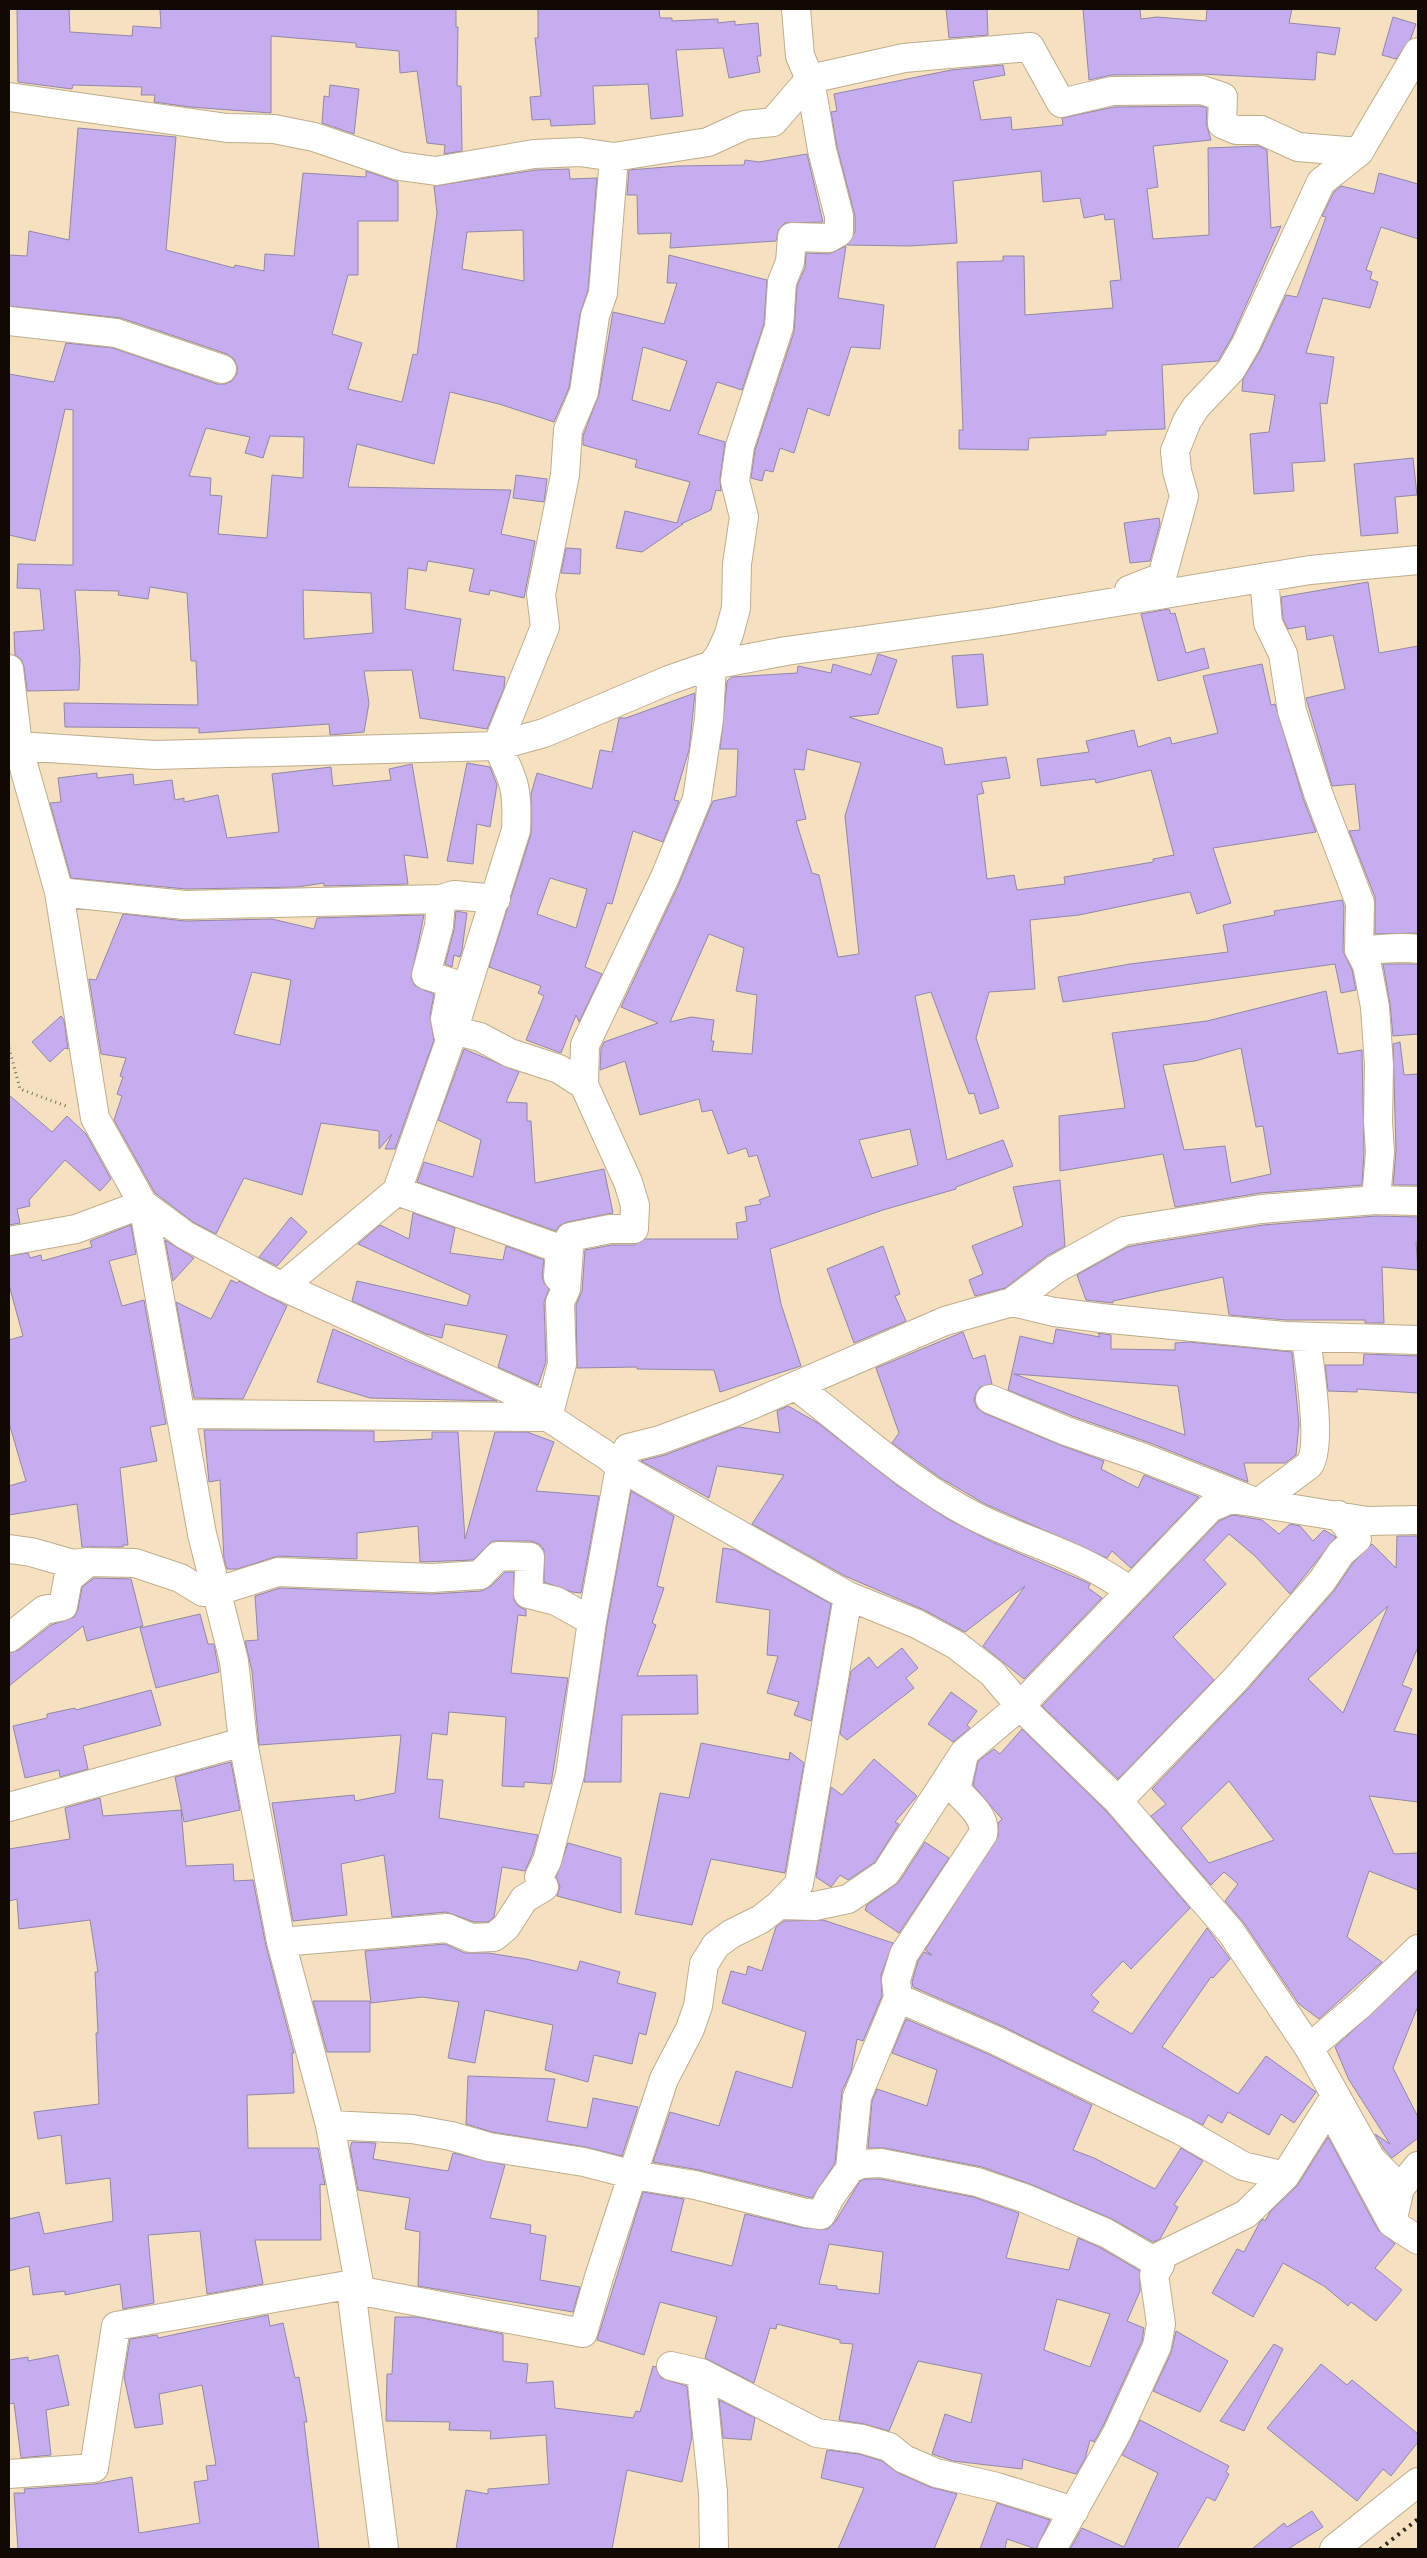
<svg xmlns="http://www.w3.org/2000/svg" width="1427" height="2558" font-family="Karla,sans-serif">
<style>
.building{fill:#c5adf0;stroke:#9287a8;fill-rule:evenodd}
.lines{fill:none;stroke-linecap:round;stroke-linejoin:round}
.minor-casing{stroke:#bfac8c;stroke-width:30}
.path{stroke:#786b58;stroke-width:3;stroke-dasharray:1 4;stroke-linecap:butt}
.minor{stroke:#fff;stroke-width:28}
.rail{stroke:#30281c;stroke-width:4;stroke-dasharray:2.5 5;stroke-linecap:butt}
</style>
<rect width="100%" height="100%" fill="#f5e1bf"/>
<path class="building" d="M17 9H69L70 32 132 36 133 26 161 28 160 9H456V27H458L457 86H461L462 151 444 154 445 145 427 143 417 71 400 73 399 51 356 47V43L271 36V113L190 107 154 102 155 95H141L142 87 73 85 72 89 18 82Z
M538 9H659L660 18H672V21L718 19V23L735 21V25L758 23 761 56H757L760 72 729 78 723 48 676 50 683 116 651 119 648 84 593 86 595 124 551 126 550 119 532 120 530 97 541 96 535 38H538Z
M946 9H987L988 35 949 38Z
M1083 9H1140L1141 19 1157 17 1206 21 1207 9H1292L1289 23 1340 28 1335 55 1317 52 1315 80 1202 74 1112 75 1089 80Z
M1393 17 1416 24 1411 38 1396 59 1382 55Z
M1003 65 1005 75 973 81 981 120 1011 117 1012 130 1063 125 1062 118 1114 107 1200 106 1207 108 1206 123 1211 140 1153 146 1158 187 1147 189 1153 239 1209 235 1208 148 1259 146 1267 150 1271 228 1281 226 1232 337 1218 361 1162 365 1165 429 1106 431V435L1029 438 1028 450 959 449V430H963L957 262 1003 261V256H1024L1025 315 1113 308 1110 281 1121 280 1114 219 1105 220 1104 214 1084 218 1080 198 1043 202 1041 171 953 181 957 243 910 246 847 245 855 232V216L837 147 831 112 837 111 834 94 951 70Z
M330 85 359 89 354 134 322 123 324 96 329 97Z
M78 128 176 137 166 250 234 268 235 265 264 271 265 254 294 256 303 173 366 177V171L398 182V221H358V275H348L332 334 362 343 348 389 402 402 413 354 417 355 437 213 434 186 536 170 569 169 570 179 597 178 588 290 580 314 569 388 554 422 499 404 450 392 434 464 357 444 348 487 511 490 501 534 535 541 524 598 490 590 489 595 469 591 474 569 428 561 426 571 408 568 405 609 461 619 453 670 505 677 504 688 487 729 420 718 412 670 364 671 369 703 364 732 330 735 329 724 199 733V728L65 727 64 703 198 705 196 661H191L187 593 150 587 148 599 118 595 119 591 75 590 80 659 79 690 27 691 24 667 21 659 15 655 14 632 44 630 40 589 17 588 18 564 73 565V410L65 409 35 541 9 535V374L54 382 66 343 113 348 217 384H225L232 381 237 374V366L234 359 227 354 121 318 9 306V255L27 256 29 231 69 240ZM523 230 524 281 462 269 467 232ZM206 428 250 437 245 453 263 458 270 436 304 437 303 478 272 475 267 538 218 534 222 496 210 495 211 478 189 476ZM303 590 371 593 373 633 304 639Z
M807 154 823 222 785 223 779 229 776 241 670 248 671 233 638 234 637 195H627L629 170 678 166 744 165 745 160 759 162Z
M1379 173 1418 184V239L1381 227 1366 270 1372 272 1370 279 1378 282 1370 308 1323 298 1306 353 1334 357 1327 404 1320 403 1325 461 1292 463 1294 491 1254 494 1250 434 1269 432 1275 395 1242 391 1243 379 1260 351 1286 295 1297 297 1326 217 1322 216 1334 192 1341 186 1374 194Z
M846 246 838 298 884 305 880 349 851 347 829 416 808 408 794 453 780 448 773 472 765 470 762 481 751 478 755 450 794 332 797 286 805 268 806 253 829 254Z
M669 255 767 280 764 324 742 390 717 382 698 434 725 442 720 479 721 491 716 490 711 510 681 524H683L642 552 616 548 625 511 677 523 690 482 635 467 637 460 583 445V436L599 394 613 312 664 324 677 283H667ZM643 347 687 361 670 411 632 400Z
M1413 458 1417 495 1395 497 1398 533 1361 536 1354 464Z
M516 475 547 479 544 502 513 498Z
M1159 518 1160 524 1150 561 1130 563 1124 523Z
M566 548 581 549 580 574 561 573Z
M1368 582 1379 653 1418 646V933L1375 934V897L1349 831 1360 830 1355 784 1332 786 1306 698 1345 689 1333 635 1307 640 1305 626 1288 629 1283 619 1281 597Z
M1169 609 1171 614 1175 613 1186 653 1204 648 1209 668 1158 681 1141 614Z
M878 654 897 660 878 714 849 717 942 748 945 765 1006 757 1010 778 981 782 984 793 977 795 987 879 1014 875 1017 890 1065 884 1064 877 1153 862V859L1174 855 1151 770 1096 783 1095 779 1041 786 1037 759 1089 752 1086 741 1134 730 1138 747 1170 737 1172 744 1218 733 1203 676 1262 664 1271 705 1275 704 1303 798 1316 832 1213 848 1231 903 1197 914 1190 892 1079 915 1030 920 1035 989 989 992 976 1038 999 1108 980 1114 974 1093 969 1094 931 992 915 996 947 1160 1003 1140 1013 1166 956 1187V1189L883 1210 770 1249 781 1304 801 1366 720 1392 714 1370 637 1369V1367L577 1368 576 1305 582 1291 585 1250 612 1245H634L645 1239H738L736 1223 747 1221 745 1207 761 1204 759 1200 770 1196 757 1155 749 1157 746 1148 728 1154 712 1110 702 1112 699 1099 640 1115 625 1061 600 1070 601 1049 604 1042 658 1023 621 1007 679 884 713 801 736 796 738 749H720L727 681 732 677 797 673 798 666 831 673 833 664 871 675ZM807 749 861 763 845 816 859 954 838 957 819 875 812 873 796 821 806 819 794 769 804 770ZM709 934 744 948 736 991 757 995 752 1054 712 1051 714 1041H711L714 1020 691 1017 670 1022ZM910 1129 918 1165 872 1178 859 1140Z
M983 654 988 705 957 708 952 656Z
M695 693 689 750 674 800 679 801 663 842 633 831 612 904 607 903 585 967 602 974 579 1022 576 1015 561 1053 526 1040 544 996 538 993 541 986 489 967 531 834V794L537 773 592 789 600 750 612 752 619 718H626ZM550 878 587 889 576 928 537 914Z
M467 763 490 767 497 785 490 827 477 824 473 864 447 861Z
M412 764 428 858 404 855 408 884 324 886V883L297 887 186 889 71 878 50 803 61 802 58 778 97 773V778L133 774 134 785 172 780 175 800 184 798V802L218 795 227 838 279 832 272 774 331 767 333 786 391 780 389 769Z
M1342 900 1344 906 1343 951 1352 970 1356 990 1341 993 1335 964 1063 1002 1058 977 1130 964 1228 952 1223 925 1275 915 1274 911Z
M456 911 467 913 462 950 460 957 454 955 452 967 445 964 454 930Z
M123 914 185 921 272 919 314 929 317 918 424 915 411 978 415 986 434 994 430 1016 434 1040 395 1149H385L392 1134 379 1149V1131L321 1123 302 1195 244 1178 216 1234 193 1222 155 1193 114 1120 122 1096 117 1094 123 1077 120 1076 126 1058 101 1054 89 979 96 980ZM252 972 291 980 280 1045 234 1034Z
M1383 964H1418V1034L1393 1036 1390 1004Z
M1326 991 1338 1054 1362 1050 1364 1152 1362 1185 1260 1193 1175 1207 1163 1154 1060 1171 1059 1116 1125 1108 1112 1033 1207 1021ZM1241 1048 1256 1127 1263 1126 1271 1174 1231 1183 1225 1146 1184 1150 1163 1065 1195 1061Z
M61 1016 64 1020 68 1049 65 1048 50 1062 32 1042Z
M1400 1042 1404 1075 1418 1074V1185H1393L1396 1151 1393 1044Z
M464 1049 519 1072 506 1102 527 1103V1121H531L535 1183 604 1169 613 1213 567 1222 559 1226 556 1231 417 1182 424 1162 473 1177 481 1140 438 1120Z
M9 1095 52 1132 67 1116 86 1134 111 1179 100 1191 65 1160 29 1200 30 1206 17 1209 20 1223 9 1225Z
M1060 1180 1065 1246 1047 1256 1005 1288 975 1296 969 1280 983 1274 972 1246 1023 1226 1013 1187Z
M413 1213 455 1228 450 1253 503 1260 506 1246 544 1260 542 1276 544 1283 549 1289 544 1302 546 1362 538 1385 498 1367 507 1335 445 1324 442 1338 426 1334 352 1301 357 1281 467 1306 470 1295 358 1244 380 1225 409 1239Z
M1376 1216 1418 1217V1242H1416L1418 1270 1382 1267 1384 1323H1365V1320H1286L1229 1315 1223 1277 1113 1301V1303L1086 1300 1077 1275 1127 1247 1137 1245 1263 1225Z
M291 1217 307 1232 277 1266 259 1257Z
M131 1225 136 1254 109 1261 122 1306 144 1300 166 1424 150 1427 157 1461 120 1468 128 1545H123V1547H82L77 1504 9 1515V1486L26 1481 9 1423V1340L23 1336 9 1285V1256L28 1253 30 1258 41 1255 42 1261 92 1247 90 1241Z
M165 1240 194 1258 173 1281Z
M883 1246 900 1294 895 1296 906 1321 854 1343 827 1269Z
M231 1280 237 1283 239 1281 287 1306 243 1399 194 1398 176 1302 211 1319Z
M333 1329 442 1376 497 1401 370 1398 317 1382Z
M1056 1329 1100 1337 1098 1333 1111 1335V1349L1175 1350V1343L1189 1342 1292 1352 1299 1424 1296 1455 1285 1463H1244L1248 1482 1150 1443 1072 1416 1008 1390 1020 1336 1053 1344ZM1014 1374 1178 1386 1185 1435Z
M963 1332 973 1359 985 1355 992 1384 980 1387 976 1393 974 1400 977 1408 984 1413 1060 1445 1104 1461 1101 1469 1138 1488 1144 1475 1199 1497 1131 1568 1112 1551 1107 1558 985 1504 939 1477 892 1443 899 1433 876 1368Z
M1364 1354 1418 1356V1393L1357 1389V1392L1328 1391 1325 1365H1363Z
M788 1406 818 1423 898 1486 946 1518 990 1541 1086 1582 1090 1584 1088 1588 1102 1598 1024 1679 983 1646 1025 1586 965 1632 924 1610 845 1576 752 1524 784 1475 717 1466 709 1498 641 1461 665 1455 739 1427 780 1433 777 1411Z
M204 1430 374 1431V1442L432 1439V1432H458L465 1539 495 1432H527L554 1442 536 1491 599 1496 581 1593 572 1592 544 1582V1550L539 1544 531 1541H492L473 1560 420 1562 418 1526 357 1533V1559L278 1556 237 1569H227L224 1559 220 1480 209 1482Z
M631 1491 674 1516 657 1586 664 1588 652 1623 656 1625 637 1676 697 1675 698 1714 622 1715 621 1782H584L607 1624Z
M1233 1515 1262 1520 1279 1534 1290 1524 1300 1526 1313 1541 1324 1530 1336 1537 1290 1594 1255 1556 1229 1534 1204 1560 1226 1584 1173 1637 1214 1680 1118 1779 1042 1706 1219 1521Z
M1397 1536H1418V1647L1402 1685 1412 1689 1394 1731 1418 1735V1802L1369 1796 1394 1854 1418 1853V1890L1369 1871 1347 1937 1382 1962 1319 2019 1299 2004 1244 1923 1225 1901 1238 1884 1224 1872 1211 1885 1151 1816 1166 1804 1152 1789 1247 1690 1334 1591 1353 1563 1372 1544 1396 1568ZM1388 1606 1343 1713 1308 1679ZM1229 1781 1274 1840 1209 1863 1181 1828Z
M723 1548 735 1550 831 1604 811 1721 794 1715 799 1702 767 1693 778 1656 767 1655 770 1610 716 1602Z
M505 1572H514V1600L518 1606 526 1610V1616L518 1615 511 1673 568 1678 551 1784 524 1782V1787L502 1786 506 1717 449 1712 447 1735 432 1733 427 1779 443 1780 439 1818 538 1835 532 1855 525 1871 502 1867 494 1917 488 1922H474L446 1912 392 1917 384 1855 341 1864 347 1915 293 1921 272 1803 354 1795 355 1801 395 1793 401 1735 259 1745 252 1671 245 1641 258 1640 255 1596 280 1588 431 1594 481 1591 491 1586Z
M94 1578 131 1579 143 1626 87 1641 83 1626 9 1686V1653L19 1650 51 1625 74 1617 78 1609 82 1587Z
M200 1614 208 1644H214L219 1672 156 1688 140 1628Z
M902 1648 918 1668 906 1678 914 1688 847 1740 840 1734 851 1671 869 1657 877 1668Z
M151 1690 161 1725 83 1746 88 1769 60 1777 59 1770 25 1778 13 1726 47 1718V1714L75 1708 76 1710Z
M951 1692 977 1711 967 1725 970 1728 953 1742 928 1724Z
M1022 1729 1107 1812 1190 1908 1131 1969 1123 1961 1091 1995 1099 2002 1092 2011 1132 2034 1207 1928 1230 1959 1213 1978 1211 1977 1162 2047 1238 2094 1266 2056 1316 2092 1294 2123 1281 2114 1269 2135 1228 2112 1222 2123 1208 2115 1203 2125 1002 2026 913 1987 912 1982 918 1961 924 1952 932 1955 925 1950 998 1836V1823L1002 1819 973 1785 978 1761 994 1749 1000 1754Z
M701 1743 789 1760 790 1752 804 1763 785 1873 711 1859 692 1925 635 1914 660 1793 689 1798Z
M874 1759 917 1796 895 1822 899 1824 875 1862 848 1880 840 1875 831 1887 816 1877 831 1787 842 1795Z
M231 1762 240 1810 184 1822 175 1777Z
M100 1798 103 1816 181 1810 186 1866 233 1864 234 1881 253 1880 266 1946 294 2053H292L294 2093 247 2095 248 2148H318L325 2185 320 2184 321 2240H255L263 2284 207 2294 200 2231 148 2235 154 2303 123 2309 120 2284 65 2295V2291L33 2295 29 2266 9 2271V2219L39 2212 44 2234 113 2221 110 2178 66 2184 61 2135 38 2139 34 2112 99 2104 96 2033H98L95 1972H98L90 1920 19 1929 17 1899 9 1901V1849L70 1839 65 1808Z
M925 1842 949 1858 899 1933 865 1910 867 1905 899 1882Z
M568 1843 621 1858V1913L557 1896 560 1887 556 1877Z
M823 1920 893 1943 881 1975 882 1996 863 2041 857 2039 851 2072 842 2091 835 2163 812 2198 699 2170 653 2162 670 2112 719 2126 736 2071 792 2088 806 2032 722 2003 731 1971 746 1975 748 1966 762 1971 776 1927 784 1921Z
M445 1944 465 1953H488L526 1959 577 1971 580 1961 620 1972 617 1983 656 1993 646 2035 639 2033 632 2064 594 2055 588 2082 545 2070 553 2025 485 2010 475 2063 448 2058 459 2002 422 1997 371 2003 365 1951Z
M1418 1970V2006L1393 2068 1418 2117V2138L1392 2158 1384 2149 1375 2134 1390 2144 1349 2080 1335 2047Z
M313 2001H370V2052H327Z
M906 2019 988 2054 1092 2105 1073 2150 1094 2158 1155 2189 1181 2148 1203 2161 1174 2205 1178 2207 1160 2239 1153 2242 1112 2219 1030 2184 982 2167 884 2148H868L872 2101 877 2089 927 2106 937 2070 892 2053Z
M468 2076 555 2079 547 2121 587 2128 593 2098 638 2107 622 2156 586 2147 492 2132 466 2124Z
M1328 2137 1378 2230 1395 2244 1375 2268 1402 2290 1376 2321 1351 2302 1348 2306 1324 2286 1283 2263 1253 2317 1212 2293 1237 2249 1244 2252 1260 2222 1263 2219 1265 2221 1270 2212 1297 2186Z
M352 2142 376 2143 373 2159 448 2171 453 2153 505 2165 490 2218 531 2225 530 2233 546 2236 540 2280 580 2287 573 2312 418 2286 420 2232 405 2229 410 2198 358 2190 350 2148Z
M865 2179H880L973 2197 1019 2213 1006 2258 1069 2270 1078 2238 1099 2247 1140 2271V2291L1127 2321 1144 2328 1142 2341 1103 2426 1094 2442 1090 2440 1085 2459 1076 2474 1023 2459 1022 2469 953 2461 932 2454 945 2414 971 2423 982 2374 918 2361 889 2431 864 2424 839 2420 853 2344 840 2343V2340L777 2324 776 2329 770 2328 754 2383 705 2358 717 2317 660 2302 644 2355 597 2340 643 2192 684 2199 671 2251 732 2266 745 2214 804 2228 828 2229 835 2222 860 2181ZM829 2244 883 2252 879 2294 837 2289V2286L819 2284ZM1057 2299 1110 2314 1090 2367 1044 2350Z
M268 2315 270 2326 283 2323 295 2378 299 2377 307 2422H304L319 2549H18L14 2493H25L24 2489 95 2484 132 2477 139 2533 200 2523 194 2482 208 2480 206 2466 216 2465 202 2385 159 2394 163 2424 135 2428 124 2377 130 2339 157 2335 158 2338Z
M395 2317H417L503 2334V2361L528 2364 526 2383 553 2381 555 2408 633 2418 636 2411 640 2412 653 2366 656 2367 661 2378 687 2386 692 2437 682 2482 627 2470 612 2549H456L466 2490 488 2494V2489L549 2484 546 2435 490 2439 491 2431 449 2430 450 2422 386 2421 387 2374H392Z
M1176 2331 1228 2361 1200 2412 1153 2391 1171 2353Z
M1274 2344 1283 2349 1244 2431 1220 2421Z
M58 2355 69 2405 46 2410 51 2455 21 2458 14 2403 9 2404V2360L28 2357V2361Z
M1321 2364 1347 2385 1352 2380 1418 2434V2442L1391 2476 1383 2469 1357 2501 1267 2428Z
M719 2400 755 2418 751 2440 723 2438Z
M1140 2420 1229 2466 1226 2472 1229 2474 1215 2501 1207 2497 1177 2549H1070L1082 2528 1124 2547 1158 2473 1122 2455Z
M827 2450 859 2454 882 2461 898 2473 930 2487 957 2494 934 2549H838L864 2488 821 2478Z
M997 2503 1050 2520 1036 2549 1007 2539 1005 2549H980Z
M1312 2511 1323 2527 1288 2549H1252L1284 2523 1287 2527Z"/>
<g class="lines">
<g class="minor-casing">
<path id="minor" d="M9 97 227 128 274 129 314 137 399 166 436 171 534 154 580 152 614 157 708 142 745 125 773 122 810 79 904 58 1030 47 1061 103 1112 91 1202 90 1223 97 1222 124 1236 130H1261L1298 147 1359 152
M9 321 116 333 222 369
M1264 578 1268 623 1283 654 1292 711 1318 793 1360 903 1359 950 1367 965 1375 1007 1379 1065 1378 1122 1380 1152 1376 1200
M1129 590 1162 577 1184 496 1177 471 1175 451 1187 421 1196 407 1231 370 1246 344 1321 182 1359 152 1418 52
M9 669 18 746 59 892 95 1118 143 1204 202 1534 234 1661 243 1742 281 1942 330 2125 359 2283 351 2289 384 2549
M9 742 18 746 155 755 497 746 544 733 669 680 712 665 786 651 995 622 1310 570 1418 560
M59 892 185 905 441 899 439 926 426 975 452 983 445 1019 448 1034 464 1033 480 1037 510 1053 559 1069 584 1085 585 1045 665 877 697 799 709 719 712 665 720 654 729 634 736 608 737 564 744 517 735 481 740 446 779 327 782 282 790 262 792 237 829 238 839 232V216L822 150 810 79 800 56 796 9
M441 899 454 895 496 899
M1359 950C1379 950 1399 946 1418 949
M397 1191 560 1249 558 1277
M9 1241 76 1229 143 1204 185 1235 273 1282 546 1406 548 1417 609 1457 620 1467 848 1596 917 1624 956 1645 992 1673 1020 1706 1118 1801 1231 1932 1309 2048 1371 2159 1400 2188 1392 2223 1418 2240
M283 1286 397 1191 452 1035 516 830C518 791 515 781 497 746L545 627 541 594 565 475 568 430 584 392 595 316 603 293 614 157
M1012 1302 1054 1312 1101 1318 1285 1336 1418 1340
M796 1386C854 1430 913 1486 978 1518 1028 1543 1084 1556 1128 1590
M990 1399 1066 1431 1144 1458 1258 1503 1367 1521 1418 1520
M182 1414 548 1417 562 1364 560 1302 566 1289 570 1237 610 1229H634L635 1205 628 1182 584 1085
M9 1549 31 1552 73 1564 88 1562 135 1563 180 1578 203 1592H215L278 1572 432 1578 480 1575 498 1556 530 1557 528 1594 556 1601 592 1621
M9 1638 44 1610 63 1606 68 1579 88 1562
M1118 1801 1235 1680 1322 1581 1341 1553 1357 1539 1338 1515
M9 1807 243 1742
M779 1905 815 1906 848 1899 886 1873 964 1753 1020 1706 1210 1508 1231 1499 1258 1503 1309 1465C1323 1447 1309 1363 1306 1338
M281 1942 447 1928 471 1938 494 1937 506 1927 524 1899 544 1887 539 1877 547 1861 570 1774 592 1621 620 1467 628 1448 660 1440 735 1412 945 1321 1012 1302 1056 1269 1124 1231 1261 1209 1376 1200 1418 1201
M898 1998 995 2040 1182 2131 1243 2166 1285 2176
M1309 2048 1362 2003 1418 1949
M330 2125 412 2129 451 2136 489 2147 584 2162 634 2175 695 2185 806 2213 821 2215 830 2197 850 2169 861 2164 881 2163 977 2182 1024 2198 1106 2233 1152 2260 1246 2214 1285 2176 1329 2106 1392 2223
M850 2169 857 2097 898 1998 896 1980 904 1954 983 1834C987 1817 967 1802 956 1790L963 1759
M1400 2188 1418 2166
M351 2289 583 2333 599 2277 664 2079 690 2029 698 2006 704 1964 716 1945 731 1934 761 1919 779 1905 799 1884 848 1596
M671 2366 701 2373 817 2433 862 2439 889 2447 904 2459 936 2473 997 2487 1074 2511
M701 2373 713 2493 714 2549
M9 2474 94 2468 116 2326 359 2283
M1052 2549 1117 2433 1157 2346 1161 2324 1154 2275 1160 2265 1152 2260
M1334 2549 1418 2482"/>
</g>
<path class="path" d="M9 1048 20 1089 66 1106"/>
<use href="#minor" class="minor"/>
<path class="rail" d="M1380 2549 1418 2519"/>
</g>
<rect width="1427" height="2558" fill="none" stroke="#110a02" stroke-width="20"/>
</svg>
